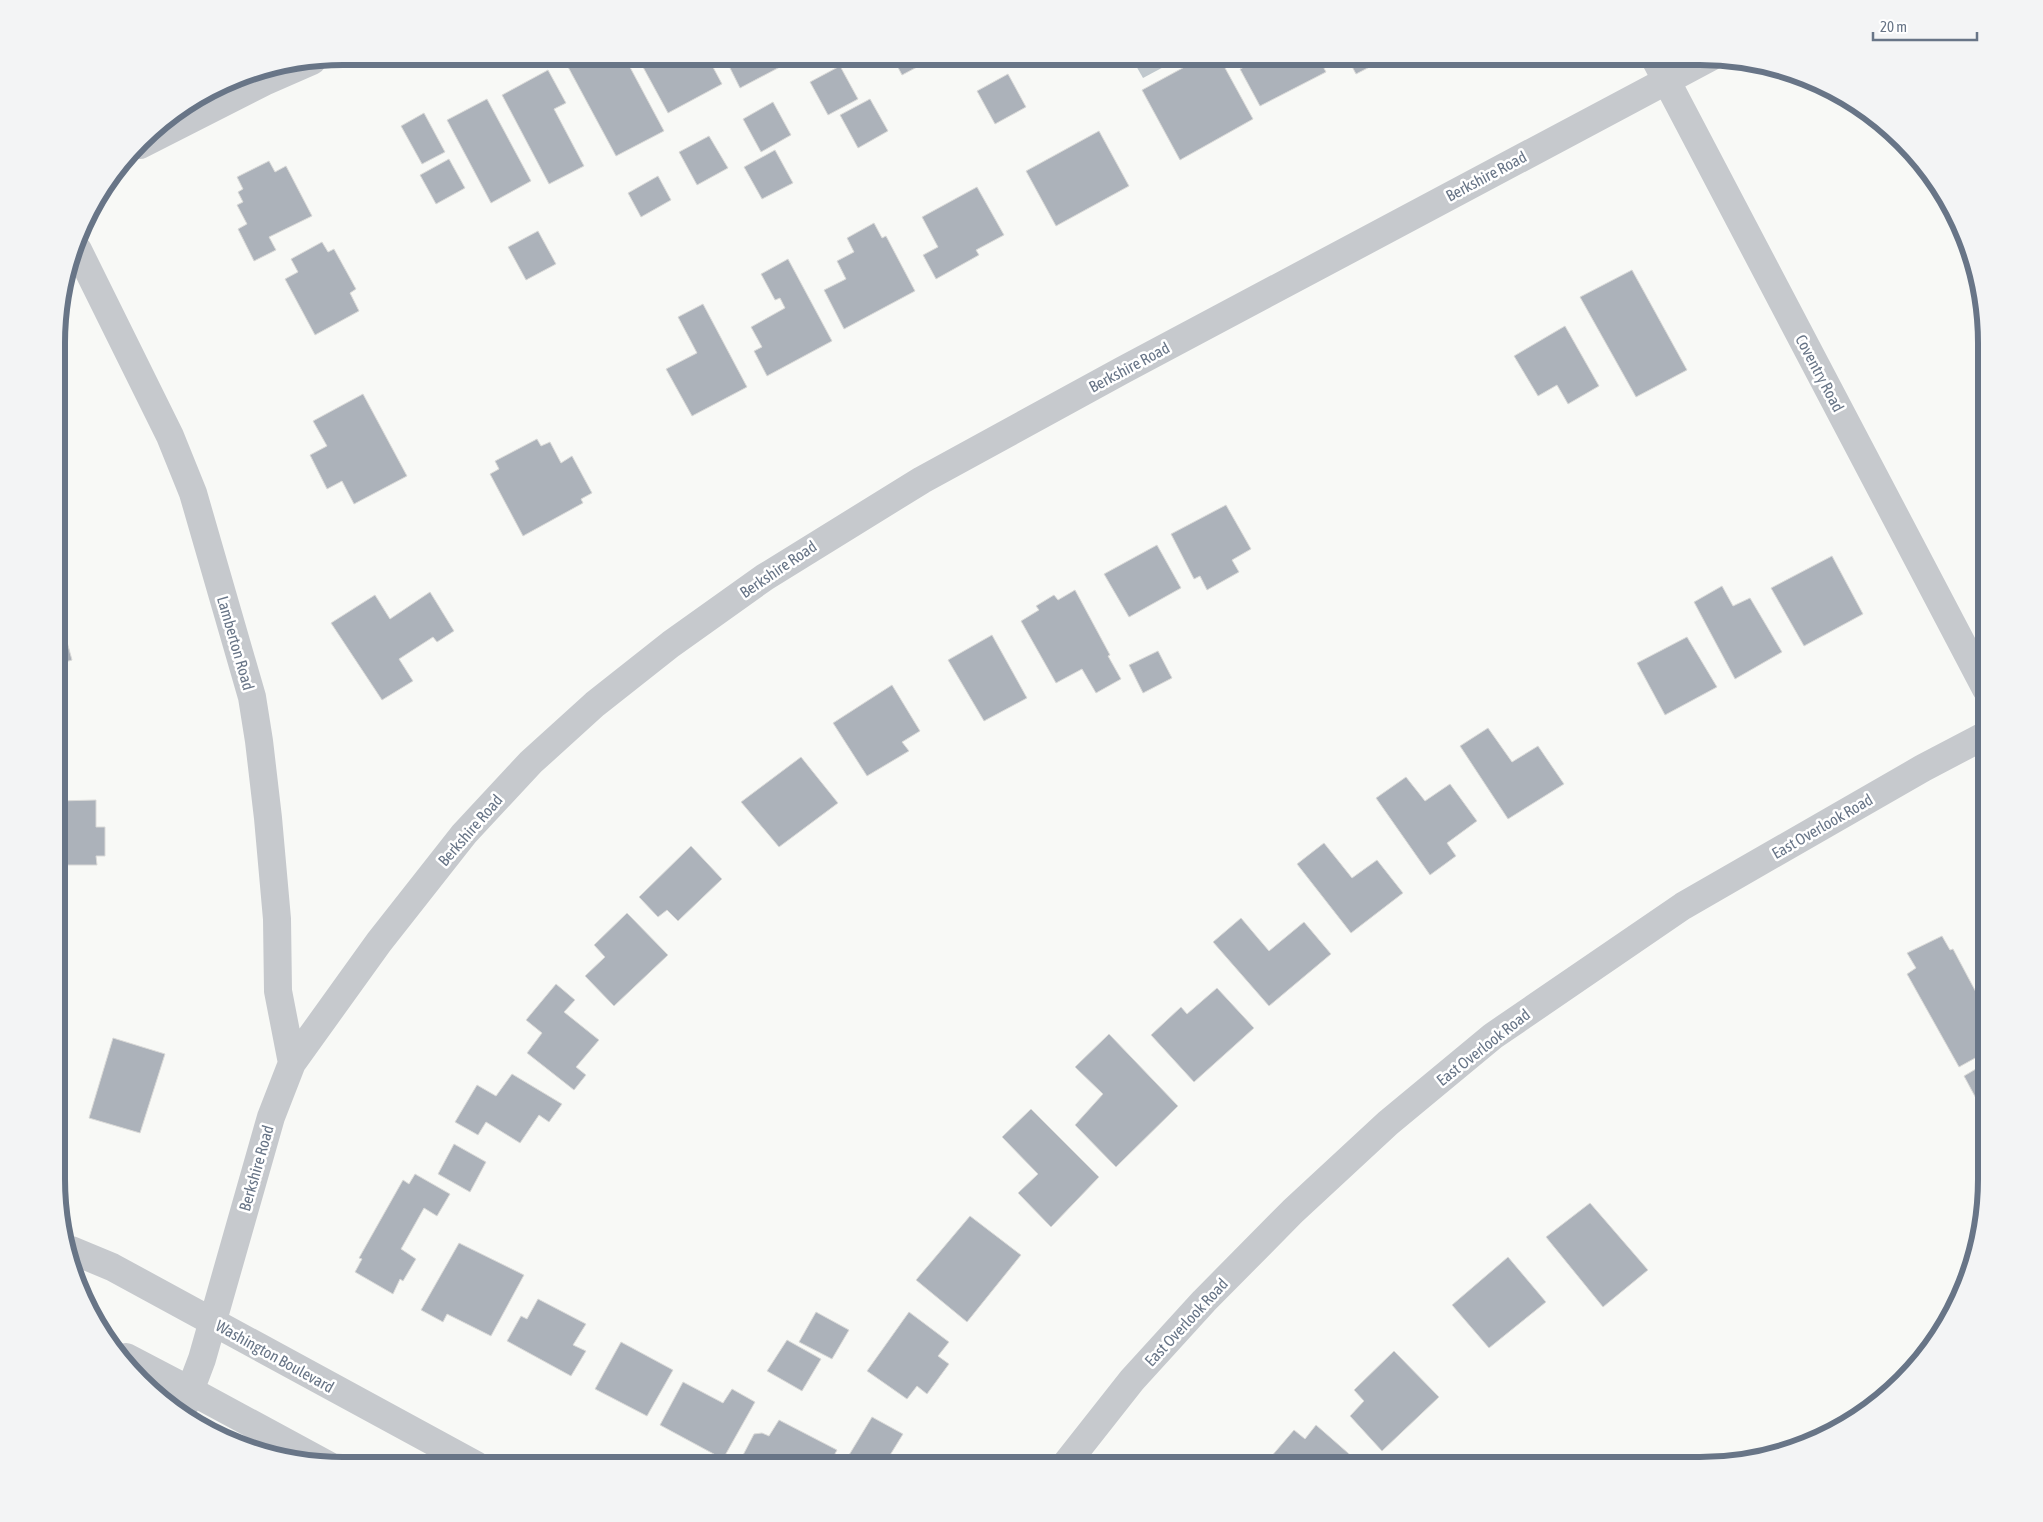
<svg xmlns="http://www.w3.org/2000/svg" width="2043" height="1522" font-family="'Asap Condensed',sans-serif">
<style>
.water{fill:#c0c8cd}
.building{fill:#acb2ba;stroke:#dadad8}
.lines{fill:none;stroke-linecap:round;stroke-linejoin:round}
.minor{stroke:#c6c9cd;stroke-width:28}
.labels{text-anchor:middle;stroke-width:5;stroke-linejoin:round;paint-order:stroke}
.street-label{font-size:16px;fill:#687587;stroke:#fff}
.rim{fill:none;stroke:#687587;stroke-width:6}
</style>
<rect width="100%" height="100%" fill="#f8f9f6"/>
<path class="water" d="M1131 57H1168L1171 63 1143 78Z"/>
<path class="building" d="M583 56H624L664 131 616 156 567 65Z
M637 56H707L722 84 668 113Z
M724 56H796L797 58 740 88Z
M892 56 933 57 934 58 902 75Z
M1203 57H1219L1253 119 1180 160 1142 90Z
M1252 57H1318L1326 72 1260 106 1240 69 1254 62Z
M1347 57H1389L1356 74Z
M840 66 858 99 828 115 810 82Z
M548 70 566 103 554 109 584 166 549 184 502 95Z
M1008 74 1026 107 995 124 977 91Z
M487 99 531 181 491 203 447 120Z
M870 99 888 131 858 148 840 115Z
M773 102 791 135 761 152 743 119Z
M424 113 445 152 422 164 401 126Z
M1099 131 1129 186 1056 226 1026 171Z
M709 136 728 168 697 185 679 152Z
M775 150 793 183 762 199 744 167Z
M449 159 465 188 436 204 420 175Z
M269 161 275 172 286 166 312 216 269 237 276 250 254 261 238 229 247 224 237 205 243 202 238 192 243 189 237 177Z
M658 176 671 200 641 217 628 193Z
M977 187 1004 235 976 250 979 255 936 279 923 255 938 247 922 217Z
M874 223 882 238 886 236 915 291 844 329 824 290 846 279 837 261 854 252 847 238Z
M538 231 556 264 526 280 508 247Z
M322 242 328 252 334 249 356 289 350 293 359 311 315 335 285 279 298 272 291 259Z
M788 259 832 341 767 376 754 351 762 347 751 327 785 308 780 298 775 300 761 274Z
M1632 270 1687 370 1636 397 1580 297Z
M703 304 747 387 692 416 666 369 697 353 678 317Z
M1565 326 1599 386 1568 404 1557 385 1538 396 1514 356Z
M363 394 407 476 354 504 342 481 327 489 310 455 327 446 313 421Z
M537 439 541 446 550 442 561 463 572 456 592 493 581 499 583 503 523 536 490 474 499 469 495 461Z
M1226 505 1251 549 1232 560 1239 572 1207 590 1200 576 1194 579 1171 534Z
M1157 545 1181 588 1129 617 1104 574Z
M1832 556 1863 614 1804 646 1771 588Z
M1722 586 1733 606 1750 598 1782 652 1735 679 1694 602Z
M1075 590 1110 655 1108 656 1121 679 1096 693 1082 669 1056 683 1021 621 1039 610 1036 606 1054 595 1058 600Z
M430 592 454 631 437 642 433 637 399 659 413 681 382 700 331 623 375 595 390 619Z
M58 610 72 660 58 664Z
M992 635 1027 698 984 721 948 660Z
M1687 637 1717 687 1665 715 1637 663Z
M1158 651 1172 678 1143 693 1129 665Z
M892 685 920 731 902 742 909 751 867 776 833 723Z
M1488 728 1512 762 1538 746 1564 784 1508 819 1460 746Z
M801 757 838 803 779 847 741 802Z
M1406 777 1425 801 1450 784 1477 821 1447 843 1456 856 1430 875 1376 798Z
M96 800V827H105V856H96L97 865H58V801Z
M1324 843 1352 878 1377 860 1403 893 1351 933 1297 864Z
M691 846 722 879 678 921 667 910 658 917 639 897Z
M627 913 668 955 614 1006 585 976 605 957 594 945Z
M1241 918 1269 951 1304 922 1331 954 1269 1006 1213 942Z
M1942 936 1950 950 1953 949 1986 1011V1052L1959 1067 1907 974 1916 968 1907 953Z
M556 984 575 1000 564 1012 599 1040 576 1067 586 1075 574 1090 527 1053 542 1033 526 1020Z
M1217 988 1254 1028 1194 1082 1151 1035 1181 1007 1187 1014Z
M1109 1034 1178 1106 1116 1167 1075 1125 1103 1094 1075 1067Z
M113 1038 165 1054 140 1133 89 1118Z
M1986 1063V1114L1985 1115 1964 1076Z
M512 1074 562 1104 549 1122 539 1115 520 1143 486 1122 478 1135 455 1122 477 1085 496 1096Z
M1031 1109 1099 1177 1051 1227 1018 1193 1038 1174 1002 1137Z
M454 1144 486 1162 470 1192 438 1174Z
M415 1174 450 1194 437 1216 424 1208 401 1249 416 1259 403 1281 400 1279 393 1294 355 1272 362 1259 359 1258 403 1180 409 1184Z
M1590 1203 1648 1270 1603 1307 1546 1237Z
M970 1216 1021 1255 967 1322 916 1280Z
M459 1243 524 1275 491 1336 447 1314 443 1322 421 1310Z
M1508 1257 1546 1302 1489 1348 1452 1305Z
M538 1299 586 1324 573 1345 586 1351 571 1376 507 1341 521 1316 527 1319Z
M816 1312 849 1330 832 1359 799 1342Z
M909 1312 949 1342 938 1356 949 1364 927 1394 917 1386 907 1399 867 1371Z
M787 1340 821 1359 802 1391 767 1371Z
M621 1342 673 1370 647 1416 595 1389Z
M1394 1351 1439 1397 1382 1451 1350 1416 1364 1401 1354 1390Z
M683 1382 723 1403 732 1389 755 1402 723 1459 660 1425Z
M872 1417 903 1434 887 1460 896 1465H843Z
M779 1420 837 1450 829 1465H744L741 1459 754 1434 762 1433 769 1436Z
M1316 1425 1356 1460 1351 1466H1278L1270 1458 1294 1430 1305 1439Z"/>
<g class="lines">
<path class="minor" d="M1654 57 1986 689
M140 145 264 82 312 61
M78 250 170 436 193 493 252 697 259 741 268 818 277 919 278 991 292 1063
M71 1250 112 1267 476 1465
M126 1357 191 1391 328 1465
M182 1412 202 1359 271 1117 292 1063 379 942 464 834 531 762 595 704 671 644 765 577 922 480 1123 370 1711 57
M1065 1465 1132 1380 1204 1301 1293 1211 1388 1123 1493 1036 1683 906 1923 768 1986 735"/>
</g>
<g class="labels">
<g class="street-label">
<text transform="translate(1486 176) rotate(-28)" y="6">Berkshire Road</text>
<text transform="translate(1129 367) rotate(-28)" y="6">Berkshire Road</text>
<text transform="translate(1820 373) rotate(62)" y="6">Coventry Road</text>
<text transform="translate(778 569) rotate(-34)" y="6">Berkshire Road</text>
<text transform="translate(236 643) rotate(74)" y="6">Lamberton Road</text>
<text transform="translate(1822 826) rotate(-30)" y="6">East Overlook Road</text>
<text transform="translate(470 830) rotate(-49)" y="6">Berkshire Road</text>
<text transform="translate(1483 1047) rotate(-38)" y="6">East Overlook Road</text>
<text transform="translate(256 1168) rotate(-74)" y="6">Berkshire Road</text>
<text transform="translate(1186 1322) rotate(-47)" y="6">East Overlook Road</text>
<text transform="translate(275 1356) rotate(29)" y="6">Washington Boulevard</text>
</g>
</g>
<path d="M0 0H2043V1522H0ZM343 65H1700A278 278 0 0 1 1978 343V1179A278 278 0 0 1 1700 1457H343A278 278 0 0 1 65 1179V343A278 278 0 0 1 343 65Z" fill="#f3f4f5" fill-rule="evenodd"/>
<path class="rim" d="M343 65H1700A278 278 0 0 1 1978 343V1179A278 278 0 0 1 1700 1457H343A278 278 0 0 1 65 1179V343A278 278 0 0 1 343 65Z"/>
<path d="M1873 32v8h104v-8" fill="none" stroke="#687587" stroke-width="2.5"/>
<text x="1880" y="32" font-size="15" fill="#687587" stroke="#ffffff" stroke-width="4" paint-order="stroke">20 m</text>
</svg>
